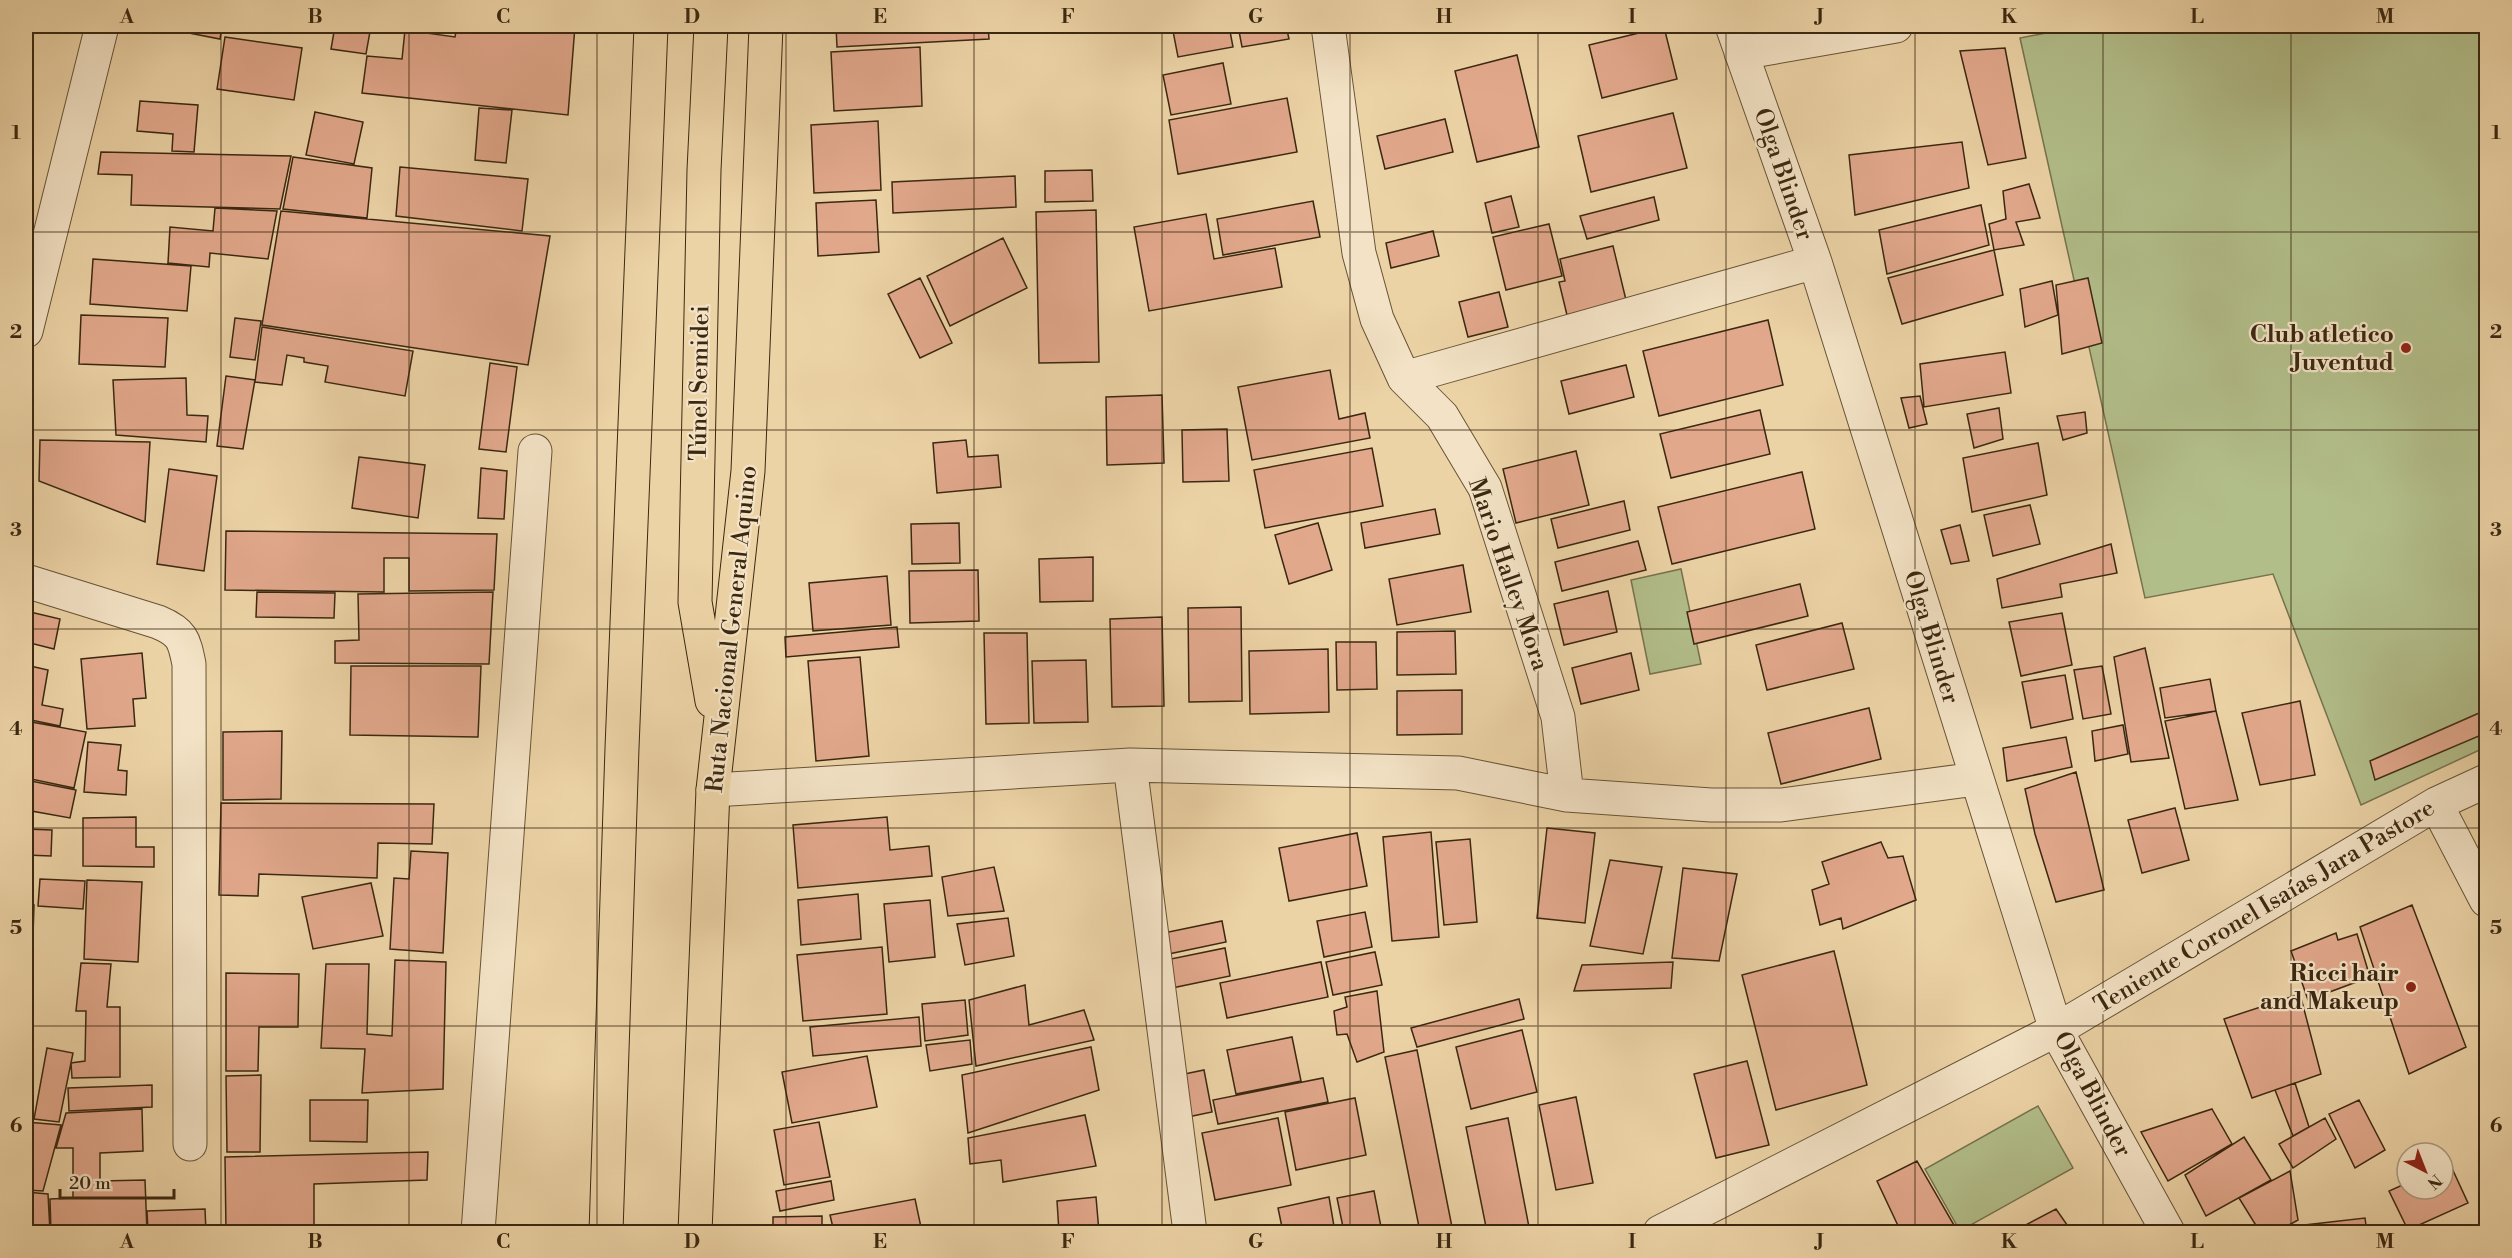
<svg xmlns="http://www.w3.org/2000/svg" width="2512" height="1258" font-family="'Libre Bodoni',serif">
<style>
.green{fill:#b2be8a;stroke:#76734e;stroke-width:1.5}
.building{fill:#e2a88c;stroke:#3b2811;stroke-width:1.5}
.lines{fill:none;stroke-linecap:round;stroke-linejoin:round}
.minor-casing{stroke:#675336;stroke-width:35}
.highway-casing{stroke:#3b2811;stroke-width:35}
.minor{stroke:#f3e2c5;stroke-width:33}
.highway{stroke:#ecd3a6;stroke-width:33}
.grid{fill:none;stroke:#3b2811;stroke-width:1.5;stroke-opacity:0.55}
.poi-dot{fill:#8f2418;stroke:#f3e2c5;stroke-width:2}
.labels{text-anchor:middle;stroke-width:4.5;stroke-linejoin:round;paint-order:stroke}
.street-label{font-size:24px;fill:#3b2811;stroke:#f3e2c5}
.poi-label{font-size:24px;font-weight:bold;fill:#3b2811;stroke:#f3e2c5;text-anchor:end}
.neatline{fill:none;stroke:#3b2811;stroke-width:2}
.grid-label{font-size:20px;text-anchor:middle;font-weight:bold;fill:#3b2811}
</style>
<rect width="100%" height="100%" fill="#ecd3a6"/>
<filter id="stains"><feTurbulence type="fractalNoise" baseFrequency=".00333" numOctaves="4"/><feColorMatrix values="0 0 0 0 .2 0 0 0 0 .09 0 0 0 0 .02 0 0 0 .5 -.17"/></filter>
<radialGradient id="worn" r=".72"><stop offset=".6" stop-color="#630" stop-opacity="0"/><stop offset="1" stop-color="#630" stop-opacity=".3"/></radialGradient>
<path class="green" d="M2082 26H2486V747L2361 805 2273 574 2145 598 2020 38Z
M1681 569 1701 664 1650 674 1631 580Z
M2038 1106 2073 1168 1960 1231 1925 1169Z"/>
<path class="building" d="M169 26H222L220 39 168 29Z
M335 26H371L366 54 331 49Z
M457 26H575L568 115 362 93 367 56 402 59 405 30 455 37Z
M836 26H988L989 39 837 47Z
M1172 26H1229L1233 47 1178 57Z
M1238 26H1286L1289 39 1242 47Z
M1664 27 1677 79 1602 98 1589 45Z
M225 37 302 48 294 100 217 89Z
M920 47 922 106 834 111 831 52Z
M2005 48 2026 158 1988 165 1960 51Z
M1517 55 1539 147 1477 162 1455 71Z
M1223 63 1231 104 1171 115 1163 75Z
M1287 98 1297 152 1178 174 1169 120Z
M140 101 198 105 194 152 172 151 173 134 137 131Z
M479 108 512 110 506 163 475 160Z
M315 112 363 122 354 164 306 155Z
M1673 113 1687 168 1591 192 1578 136Z
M1445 119 1453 152 1385 169 1377 136Z
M878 121 881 190 814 193 811 125Z
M1962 142 1969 188 1855 215 1849 155Z
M101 152 291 156 280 209 131 205 132 175 98 174Z
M293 157 372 168 367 218 283 209Z
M400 167 528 179 522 231 396 216Z
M1092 170 1093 201 1045 202V171Z
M1015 176 1016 207 893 213 892 182Z
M2029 184 2040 218 2016 222 2024 245 1994 250 1989 224 2006 219 2003 191Z
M1511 196 1519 227 1492 233 1485 203Z
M1654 197 1659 220 1587 239 1580 216Z
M876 200 879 252 818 256 816 203Z
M1313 201 1320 237 1223 255 1217 219Z
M1981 205 1989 245 1887 274 1879 230Z
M215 208 277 211 268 259 210 253 209 267 168 263 170 227 213 231Z
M1096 210 1099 362 1039 363 1036 212Z
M281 211 550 236 528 365 262 325Z
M1206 214 1214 259 1275 248 1282 287 1149 311 1134 227Z
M1549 224 1562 276 1506 290 1493 237Z
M1433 231 1439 256 1391 268 1386 243Z
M1003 238 1027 288 950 326 927 276Z
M1613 246 1626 300 1567 315 1559 282 1565 281 1560 259Z
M1994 250 2003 295 1902 324 1888 278Z
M93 259 191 266 187 311 90 304Z
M920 278 952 343 920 358 888 294Z
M2088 278 2102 343 2062 354 2056 285Z
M2052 281 2058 315 2025 327 2020 289Z
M1499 292 1508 327 1468 337 1459 302Z
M81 315 168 318 165 367 79 364Z
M235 318 261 321 255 360 230 357Z
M1768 320 1783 385 1659 416 1643 351Z
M262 327 413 351 405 396 325 382 328 366 304 362V358L287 355 282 385 255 382Z
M2005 352 2011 393 1924 407 1920 364Z
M490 363 517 367 506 452 479 449Z
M1626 365 1634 397 1569 414 1561 381Z
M1330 370 1339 419 1365 413 1370 438 1252 460 1238 387Z
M226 376 255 380 243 449 217 446Z
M186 378 187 415 208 416 206 442 116 435 113 380Z
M1162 395 1164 463 1107 465 1106 397Z
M1920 396 1927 424 1909 428 1901 398Z
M1999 408 2003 439 1974 448 1967 414Z
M1760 410 1770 454 1671 478 1660 434Z
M2085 412 2087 433 2063 440 2057 416Z
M1227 429 1229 481 1183 482 1182 430Z
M40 440 150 442 145 522 39 481Z
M966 440 968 457 998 455 1001 487 937 493 933 443Z
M2038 443 2047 495 1972 512 1963 458Z
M1372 448 1383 506 1265 528 1254 470Z
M1576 451 1589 505 1516 523 1503 469Z
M359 457 425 465 418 518 352 508Z
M481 468 507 471 504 519 478 518Z
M169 469 217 476 204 571 157 564Z
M1802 472 1815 529 1672 564 1658 507Z
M1624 501 1630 530 1558 548 1551 519Z
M2030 505 2040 544 1993 556 1984 515Z
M1435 509 1440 534 1365 548 1361 523Z
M959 523 960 563 912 564 911 524Z
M1318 523 1332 570 1289 584 1275 535Z
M1960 525 1969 561 1951 564 1941 530Z
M226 531 497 534 494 590 409 591V558H384V592L225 590Z
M1638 541 1646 570 1562 591 1555 562Z
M2111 544 2117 573 2060 584 2062 597 2002 608 1997 579Z
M1093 557V601L1040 602 1039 559Z
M1463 565 1471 612 1397 625 1389 579Z
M978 570 979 621 910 623 909 571Z
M887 576 891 625 813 631 809 583Z
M1800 584 1808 616 1694 644 1687 612Z
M1608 591 1617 632 1564 645 1554 604Z
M257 592 335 593 334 618 256 617Z
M493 592 489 664 335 663V641L359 640 358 594Z
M1241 607 1242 701 1189 702 1188 608Z
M26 611 60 619 54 649 26 642Z
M2062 613 2072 665 2021 676 2009 622Z
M1162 617 1164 706 1112 707 1110 619Z
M1842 623 1854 669 1767 690 1756 645Z
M897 627 899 647 786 657 785 637Z
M1455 631 1456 674 1397 675V632Z
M984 633H1027L1029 723 986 724Z
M1336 642H1376L1377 689 1337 690Z
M2145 648 2169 758 2131 762 2114 657Z
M1328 649 1329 712 1250 714 1249 651Z
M142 653 146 698 133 699 135 726 87 729 81 659Z
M1631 653 1639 690 1581 704 1572 668Z
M860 657 869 756 816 761 808 661Z
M1086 660 1088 722 1034 723 1032 661Z
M26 665 48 670 42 705 63 709 60 726 26 719 28 709 26 708Z
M351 666H481L478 737 350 735Z
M2102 666 2111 714 2083 719 2074 670Z
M2065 675 2073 719 2031 728 2022 682Z
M2210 679 2216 711 2165 718 2160 688Z
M1462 690V734L1397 735V691Z
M2300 701 2315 775 2260 785 2242 713Z
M1869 708 1881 759 1781 784 1768 733Z
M2486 710V733L2375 780 2370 761Z
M2216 711 2238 800 2185 809 2165 721Z
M26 721 86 732 74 788 26 778Z
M2123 725 2128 754 2095 761 2092 731Z
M282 731 281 799 223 800V732Z
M2066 737 2072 767 2007 781 2003 748Z
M88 742 121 745 118 770 127 771 126 795 84 792Z
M2076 772 2104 890 2056 902 2035 834 2025 789Z
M26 780 76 790 70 818 26 810Z
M221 803 434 804 432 844 378 843 377 878 259 874 258 896 219 895Z
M2175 808 2189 860 2142 873 2128 820Z
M136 817V847H154V867L83 866V818Z
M887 817 890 850 929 846 932 876 798 888 793 825Z
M1547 828 1595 833 1585 923 1537 918Z
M26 829 52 830 51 856 26 855Z
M1431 832 1439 937 1392 941 1383 837Z
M1357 833 1367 886 1289 901 1279 848Z
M1470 839 1477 922 1444 925 1436 842Z
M1881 842 1888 858 1903 856 1916 900 1843 929 1841 918 1820 925 1812 890 1829 884 1822 862Z
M411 851 448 853 443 953 390 949 394 878 409 879Z
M1610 860 1662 867 1643 954 1590 946Z
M994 867 1004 911 948 916 942 877Z
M1683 868 1737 874 1719 961 1672 958Z
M40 879 85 881 83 909 38 906Z
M87 880 142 882 138 962 84 959Z
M371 883 383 936 313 949 302 897Z
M858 894 861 939 801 945 798 900Z
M930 900 935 957 889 962 884 904Z
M26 904 34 905 33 936 26 935Z
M2412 905 2466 1047 2409 1074 2360 927Z
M1365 912 1372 947 1324 957 1317 921Z
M1008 918 1014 956 965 965 957 924Z
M1222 921 1226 942 1159 956 1154 935Z
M2336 933 2338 940 2357 934 2370 977 2308 1000 2291 951Z
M882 947 887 1014 803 1021 797 955Z
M1225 948 1230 976 1167 989 1161 961Z
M1834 951 1867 1085 1776 1110 1742 975Z
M1375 952 1382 985 1333 995 1326 962Z
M395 960 446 962 443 1089 362 1093 365 1049 321 1048 326 964H369L367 1034 392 1036Z
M1321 962 1328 997 1227 1018 1220 983Z
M1673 962 1671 988 1574 991 1582 965Z
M81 963 111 964 107 1007H120V1077L72 1078 71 1063 85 1061 86 1011H76Z
M226 973 299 974 298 1027H259L258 1071H226Z
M1025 985 1029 1025 1084 1010 1094 1040 976 1066 969 1000Z
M1377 991 1384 1052 1357 1062 1347 1034 1337 1035 1334 1011 1347 1007 1345 997Z
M2300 994 2321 1074 2252 1098 2224 1019Z
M1519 999 1524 1019 1417 1047 1411 1028Z
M965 1000 968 1035 925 1041 922 1004Z
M919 1017 921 1046 813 1056 810 1027Z
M1522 1030 1537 1092 1471 1109 1456 1047Z
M1292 1037 1301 1081 1236 1094 1227 1050Z
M970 1040 972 1064 930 1071 926 1045Z
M1091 1047 1099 1090 968 1133 962 1075Z
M47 1048 73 1053 59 1122 34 1119Z
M1417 1050 1453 1232H1420L1385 1057Z
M867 1056 877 1107 792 1123 782 1072Z
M1747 1061 1769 1145 1716 1158 1694 1074Z
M1204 1070 1212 1112 1178 1119 1170 1077Z
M261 1075 260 1152H227L226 1076Z
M1323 1078 1328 1102 1218 1124 1213 1100Z
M2295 1083 2309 1127 2293 1136 2275 1090Z
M152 1085V1107L69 1111 68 1088Z
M1576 1097 1593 1183 1556 1190 1539 1105Z
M1355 1098 1366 1155 1296 1170 1285 1112Z
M310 1100H368L367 1142 310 1141Z
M2359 1100 2385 1150 2355 1168 2329 1114Z
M142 1109 143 1151 100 1153V1181L145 1180 147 1232H51L50 1199 73 1198V1148H56L66 1113Z
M2212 1109 2232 1144 2168 1181 2141 1132Z
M1085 1115 1096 1166 1003 1182 1001 1160 970 1164 968 1138Z
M1278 1118 1291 1185 1215 1200 1202 1133Z
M1508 1118 1529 1227 1487 1232 1466 1127Z
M2325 1118 2336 1139 2293 1168 2279 1144Z
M26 1122 61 1125 43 1191 26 1190Z
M819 1122 830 1177 784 1185 774 1130Z
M2244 1137 2271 1180 2206 1216 2185 1175Z
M428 1152 427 1180 314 1184V1232H226L225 1157Z
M1917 1161 1958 1232H1901L1877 1181Z
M2450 1164 2468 1203 2408 1230 2389 1191 2407 1183V1189H2443V1167Z
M2290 1171 2298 1220 2276 1232H2260L2239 1198Z
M831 1181 834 1200 780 1211 776 1191Z
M1374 1191 1382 1232H1344L1337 1198Z
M26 1192 48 1194 50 1232H26Z
M1096 1197 1099 1232H1059L1057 1201Z
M1329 1197 1335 1232H1283L1278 1208Z
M915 1199 922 1232H834L830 1215Z
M205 1209 206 1232H148L147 1211Z
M2056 1209 2072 1232H2017L2016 1230Z
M822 1216V1232H773V1217Z
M2365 1218 2367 1232H2297L2296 1226Z
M1051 1229V1232H1021L1020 1231Z"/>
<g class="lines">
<g class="minor-casing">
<path id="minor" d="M1328 26 1359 253 1377 319 1404 378 1442 416 1485 488 1558 717 1567 795
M1732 26 1815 262 2056 1030 2168 1232
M1741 53 1896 26
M26 331 102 26
M1404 378 1815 262
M26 581 158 622C182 632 184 639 189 664L190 1144
M1130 765 1190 1232
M713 790 1130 765 1458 773 1567 795 1711 805H1781L1976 779
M2436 804 2486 900
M478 1232 535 451
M1660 1232 2056 1030 2436 804 2486 781"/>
</g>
<g class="highway-casing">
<path id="highway" d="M711 26 704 170 695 602 712 701
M606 1232 622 748 651 26
M695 1232 713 790 748 471 766 26"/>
</g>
<use href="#minor" class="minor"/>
<use href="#highway" class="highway"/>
</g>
<path class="grid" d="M221 26V1232M409 26V1232M597 26V1232M786 26V1232M974 26V1232M1162 26V1232M1350 26V1232M1538 26V1232M1726 26V1232M1915 26V1232M2103 26V1232M2291 26V1232M26 232H2486M26 430H2486M26 629H2486M26 828H2486M26 1026H2486"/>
<g class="poi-dot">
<circle cx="2406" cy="348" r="6"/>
<circle cx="2411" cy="987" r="6"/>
</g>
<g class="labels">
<g class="street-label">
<text transform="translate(1784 174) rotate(71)" y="8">Olga Blinder</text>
<text transform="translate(699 383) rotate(-89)" y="8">Túnel Semidei</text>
<text transform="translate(1509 574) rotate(71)" y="8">Mario Halley Mora</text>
<text transform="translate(731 629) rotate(-84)" y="8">Ruta Nacional General Aquino</text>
<text transform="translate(1932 637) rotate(73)" y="8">Olga Blinder</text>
<text transform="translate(2264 906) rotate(-31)" y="8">Teniente Coronel Isaías Jara Pastore</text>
<text transform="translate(2093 1094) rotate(62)" y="8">Olga Blinder</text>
</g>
<g class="poi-label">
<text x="2394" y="342">Club atletico<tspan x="2394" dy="28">Juventud</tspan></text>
<text x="2399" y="981">Ricci hair<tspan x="2399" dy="28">and Makeup</tspan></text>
</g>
</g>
<rect width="2512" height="1258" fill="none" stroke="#ecd3a6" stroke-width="66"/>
<g transform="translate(2425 1171) rotate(138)"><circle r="28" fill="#f3e2c5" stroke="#a9987d" stroke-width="1.5"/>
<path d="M0-4.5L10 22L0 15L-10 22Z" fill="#8f2418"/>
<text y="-9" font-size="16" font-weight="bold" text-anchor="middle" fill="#3b2811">N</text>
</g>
<path d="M60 1189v9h114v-9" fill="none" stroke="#3b2811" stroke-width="3"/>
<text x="69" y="1189" font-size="18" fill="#3b2811" stroke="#f3e2c5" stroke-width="4.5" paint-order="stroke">20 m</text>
<rect x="33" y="33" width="2446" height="1192" class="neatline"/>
<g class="grid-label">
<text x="127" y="23">A</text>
<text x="315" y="23">B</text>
<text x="503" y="23">C</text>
<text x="692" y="23">D</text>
<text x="880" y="23">E</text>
<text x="1068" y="23">F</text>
<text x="1256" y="23">G</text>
<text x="1444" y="23">H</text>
<text x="1632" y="23">I</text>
<text x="1820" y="23">J</text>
<text x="2009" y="23">K</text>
<text x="2197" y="23">L</text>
<text x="2385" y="23">M</text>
<text x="16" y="139">1</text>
<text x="2496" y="139">1</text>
<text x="16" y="338">2</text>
<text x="2496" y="338">2</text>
<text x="16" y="536">3</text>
<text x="2496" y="536">3</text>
<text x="16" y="735">4</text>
<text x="2496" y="735">4</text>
<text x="16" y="934">5</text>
<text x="2496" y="934">5</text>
<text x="16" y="1132">6</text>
<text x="2496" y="1132">6</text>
<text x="127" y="1248">A</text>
<text x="315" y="1248">B</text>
<text x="503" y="1248">C</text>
<text x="692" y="1248">D</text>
<text x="880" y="1248">E</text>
<text x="1068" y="1248">F</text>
<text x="1256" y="1248">G</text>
<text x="1444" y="1248">H</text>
<text x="1632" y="1248">I</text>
<text x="1820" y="1248">J</text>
<text x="2009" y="1248">K</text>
<text x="2197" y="1248">L</text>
<text x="2385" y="1248">M</text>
</g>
<rect width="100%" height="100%" filter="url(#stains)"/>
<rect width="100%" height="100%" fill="url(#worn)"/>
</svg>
